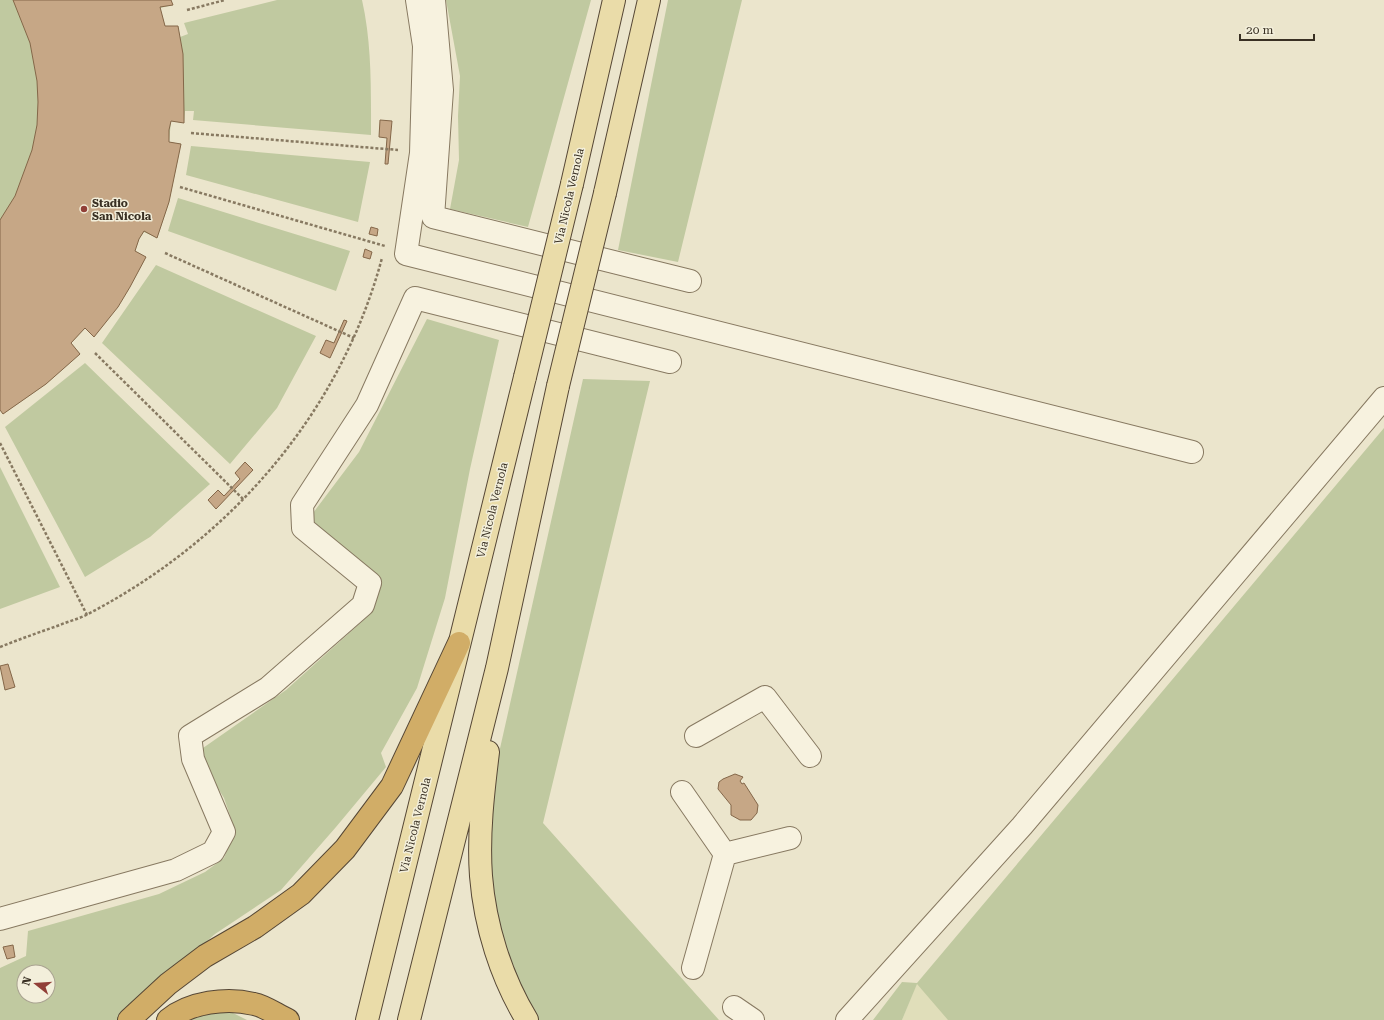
<svg xmlns="http://www.w3.org/2000/svg" width="1384" height="1020" font-family="'Roboto Serif',serif">
<style>
.farmland{fill:#e0deba}
.green{fill:#c0c9a0;fill-rule:evenodd}
.building{fill:#c6a786;stroke:#846749}
.lines{fill:none;stroke-linecap:round;stroke-linejoin:round}
.minor-casing{stroke:#877961;stroke-width:24}
.major-casing{stroke:#564735;stroke-width:24}
.highway-casing{stroke:#564735;stroke-width:24}
.path{stroke:#877961;stroke-width:2.5;stroke-dasharray:3 2;stroke-linecap:butt}
.minor{stroke:#f7f2df;stroke-width:22}
.major{stroke:#eadca9;stroke-width:22}
.highway{stroke:#d1ad67;stroke-width:22}
.major-bridge-casing{stroke:#564735;stroke-width:24;stroke-linecap:butt}
.major-bridge{stroke:#eadca9;stroke-width:22}
.poi-dot{fill:#913f37;stroke:#f3efdb;stroke-width:1.5}
.labels{text-anchor:middle;stroke-width:3;stroke-linejoin:round;paint-order:stroke}
.street-label{font-size:11px;fill:#393023;stroke:#f3efdb}
.poi-label{font-size:11px;font-weight:bold;fill:#393023;stroke:#f3efdb;text-anchor:start}
</style>
<rect width="100%" height="100%" fill="#ebe5cc"/>
<path class="farmland" d="M917 983 949 1020H902Z"/>
<path class="green" d="M0 0H171L173 5 160 8 165 26H178L180 37 188 34 184 23 277 0H362C372 44 371 90 371 135L193 120 194 111H185L184 123 171 121 169 142 181 144 169 202 157 238 144 232 139 239 135 251 146 257C130 288 117 309 94 337L85 328 71 343 80 354 46 384 3 414 0 410Z
M446 0H591L528 227 450 209 459 160 458 116 460 76Z
M668 0H742L678 262 618 250Z
M191 146 370 162 358 222 186 175Z
M178 198 350 251 336 291 168 231Z
M156 265 316 336 277 408 230 464 102 343Z
M427 319 499 340 470 469 445 598 417 688 381 753 386 767 336 827 281 890 215 934 118 1020H0V968L26 956 28 931 159 894 205 872 224 858 235 830 224 798 200 759 203 748 286 690 367 617 381 584 314 526 313 513 359 452ZM24 972H48V996H24Z
M85 363 210 484 150 537 85 577 5 427Z
M583 379 650 381 543 823 719 1020H536L505 951 492 895V784Z
M1384 428V1020H948L917 984 902 1020H873L902 982 917 983Z
M0 467 60 587 0 609Z
M231 1012 247 1020H182L198 1013Z"/>
<path class="building" d="M13 0H171L173 5 160 7 165 26H178L183 54 184 111V123L171 121 169 130V142L181 144 169 202 157 238 144 231 139 239 135 251 146 257 130 287 118 307 94 337 85 328 71 343 80 354 46 384 3 414 0 410V220L15 196 32 150 37 125 38 102 37 81 30 43Z
M380 120 392 121 388 164H385L387 138 379 137Z
M371 227 378 229 377 236 369 234Z
M365 249 372 252 370 259 363 257Z
M344 320 347 321 330 358 320 353 326 340 334 343Z
M245 462 253 470 216 509 208 500 218 490 224 496 240 479 235 473Z
M8 664 15 687 5 690 0 666Z
M735 774 743 777 740 781 742 784 744 783 758 805 757 813 751 820H740L731 815V805L718 789 719 782 723 779Z
M13 945 15 957 7 959 3 947Z"/>
<g class="lines">
<g class="minor-casing">
<path id="minor" d="M417 0 424 46 421 153 406 254 1192 452
M434 0 442 90 433 217 690 281
M696 736 765 697 810 756
M682 792 725 854 693 968
M725 854 790 838
M0 919 176 870 213 852 224 832 193 759 190 736 268 688 363 605 370 583 303 528 302 505 367 405 415 298 670 362
M734 1007 753 1020
M847 1020 1022 826 1384 398"/>
</g>
<g class="major-casing">
<path id="major" d="M572 184 614 0
M605 193 649 0
M488 752C483 793 478 835 481 876 485 926 501 977 527 1020
M367 1020 525 377
M409 1020 497 668 558 386"/>
</g>
<g class="highway-casing">
<path id="highway" d="M129 1020 168 984 205 956 255 927 301 894 345 849 392 786 459 643
M168 1020C190 1002 227 997 254 1004 265 1006 277 1015 288 1020"/>
</g>
<path class="path" d="M187 10 225 0
M191 133 398 150
M180 187 385 246
M165 253 354 338
M95 353 244 500
M0 443 87 615
M0 647C20 639 40 632 60 625 69 621 79 619 88 614 230 540 340 414 382 258"/>
<use href="#minor" class="minor"/>
<use href="#major" class="major"/>
<use href="#highway" class="highway"/>
<g class="major-bridge-casing">
<path id="major-bridge" d="M525 377 572 184
M558 386 605 193"/>
</g>
<use href="#major-bridge" class="major-bridge"/>
</g>
<circle class="poi-dot" cx="84" cy="209" r="4"/>
<g class="labels">
<g class="street-label">
<text transform="translate(569 196) rotate(-77)" y="4">Via Nicola Vernola</text>
<text transform="translate(492 510) rotate(-76)" y="4">Via Nicola Vernola</text>
<text transform="translate(415 825) rotate(-76)" y="4">Via Nicola Vernola</text>
</g>
<g class="poi-label">
<text x="92" y="207">Stadio<tspan x="92" dy="13">San Nicola</tspan></text>
</g>
</g>
<g transform="translate(36 984) rotate(287)"><circle r="19" fill="#f3efdb" stroke="#a9a391"/>
<path d="M0-3L7 15L0 10L-7 15Z" fill="#913f37"/>
<text y="-6" font-size="11" font-weight="bold" text-anchor="middle" fill="#393023">N</text>
</g>
<path d="M1240 34v6h74v-6" fill="none" stroke="#393023" stroke-width="2"/>
<text x="1246" y="34" font-size="12" fill="#393023" stroke="#f3efdb" stroke-width="3" paint-order="stroke">20 m</text>
</svg>
